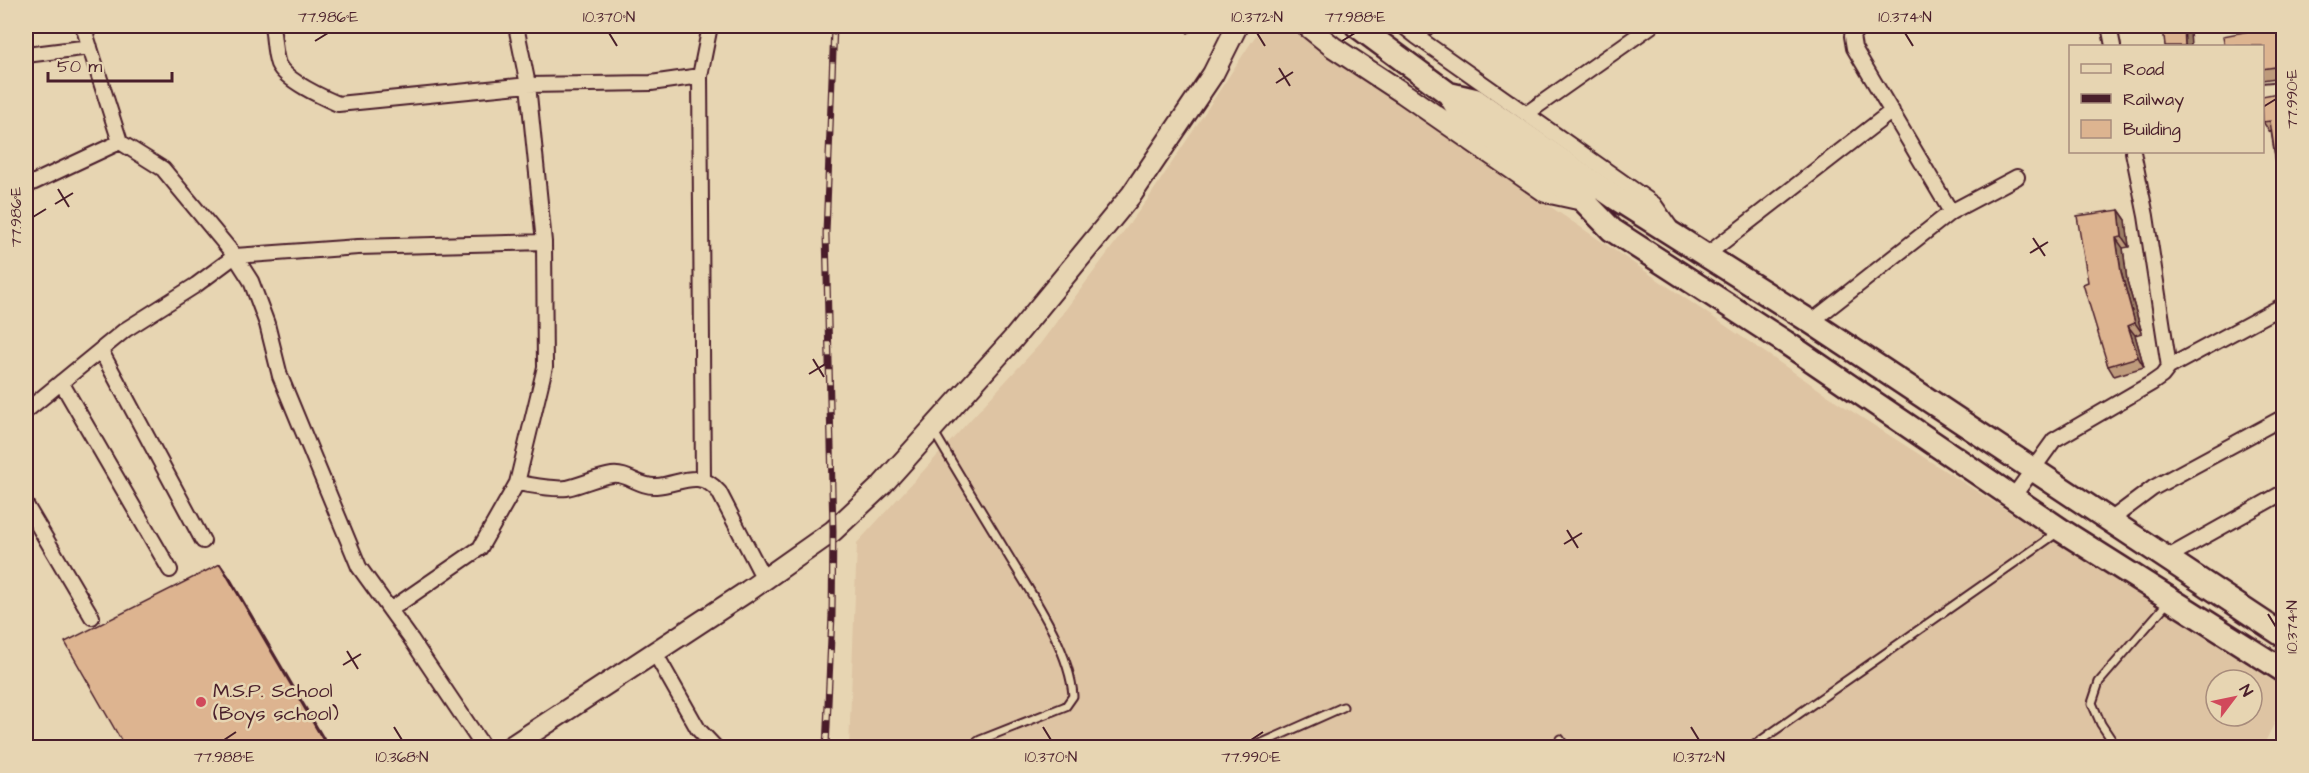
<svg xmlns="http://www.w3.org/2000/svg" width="2309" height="773" font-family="'Architects Daughter',sans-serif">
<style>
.built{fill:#dec4a3;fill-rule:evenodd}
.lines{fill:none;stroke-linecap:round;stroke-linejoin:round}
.lane-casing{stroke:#4a1f2b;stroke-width:11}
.street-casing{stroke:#4a1f2b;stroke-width:18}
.secondary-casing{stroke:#4a1f2b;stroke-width:24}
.primary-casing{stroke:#4a1f2b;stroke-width:27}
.lane{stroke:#e7d5b2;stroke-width:7}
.street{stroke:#e7d5b2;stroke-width:14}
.secondary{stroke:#e7d5b2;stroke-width:20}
.primary{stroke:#e7d5b2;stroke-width:22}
.rail-casing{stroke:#4a1f2b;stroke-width:7}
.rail{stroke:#e7d5b2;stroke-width:4.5;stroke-dasharray:14;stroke-linecap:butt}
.wall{fill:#be9b7c;stroke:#4a1f2b;stroke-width:1.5}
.shaded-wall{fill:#9b7e65;stroke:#4a1f2b;stroke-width:1.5}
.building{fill:#ddb490;stroke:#4a1f2b;stroke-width:1.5}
.ticks{fill:none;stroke:#4a1f2b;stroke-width:2}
.poi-dot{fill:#d1495b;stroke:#e7d5b2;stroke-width:2}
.labels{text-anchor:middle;stroke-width:5;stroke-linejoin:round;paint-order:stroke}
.poi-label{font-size:20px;fill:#4a1f2b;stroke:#e7d5b2;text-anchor:start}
.neatline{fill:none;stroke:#4a1f2b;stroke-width:2}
.ticks-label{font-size:15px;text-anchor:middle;fill:#4a1f2b}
</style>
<rect width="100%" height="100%" fill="#e7d5b2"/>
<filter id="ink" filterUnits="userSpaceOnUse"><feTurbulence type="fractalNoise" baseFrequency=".0167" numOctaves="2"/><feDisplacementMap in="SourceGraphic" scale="12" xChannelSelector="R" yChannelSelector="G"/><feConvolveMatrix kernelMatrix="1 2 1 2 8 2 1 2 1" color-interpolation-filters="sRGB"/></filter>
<g filter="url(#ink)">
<path class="built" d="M1262 26H1285L1839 403 2284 688 2283 706 2262 748H849L857 543 1040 344 1150 196ZM2216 680H2252V716H2216Z"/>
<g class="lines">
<g class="lane-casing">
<path id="lane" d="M934 432C958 473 983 514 1008 555 1032 595 1070 650 1073 696L1066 706 980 740 968 748
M1560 739 1566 748
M1251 748 1343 707
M1750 748 2057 533
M2117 748 2101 724 2092 703 2099 682 2169 601"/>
</g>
<g class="street-casing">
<path id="street" d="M83 26 120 142
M272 26C274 37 274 53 278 64 286 81 322 97 338 104L528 85 651 83 700 76
M1403 26 1417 37
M1428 26 1417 37 1654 204 1670 227
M1863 26 1858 28 1852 36 1854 48 1951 212
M2109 26 2113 46
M26 55 90 47
M2262 91 2284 89
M1526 114 1651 26
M26 186 120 142 163 169 235 256 358 247 544 242
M1705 256 1892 111
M1811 322 1951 212 2017 177
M101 351 203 541
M2169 367 2284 305
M61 382 170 570
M26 411 125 330 196 285 235 256 251 281 267 324 280 376 359 567 411 639 484 748
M703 479 700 76 710 26
M517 483C532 485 552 490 567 488 582 485 597 477 612 475 628 473 639 487 656 486 681 484 699 468 719 492L764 579
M2013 497 2054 440 2152 383 2162 376 2169 367 2146 216 2133 152
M26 505 92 617
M2109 521 2153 488 2284 417
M2166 558 2284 492
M390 610 480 548 517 483 545 367 544 242 528 85 516 26
M655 653 698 729 716 748"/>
</g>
<g class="secondary-casing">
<path id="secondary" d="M1307 26 1333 47 1403 93 1546 192 1578 199
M509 748 748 591 833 531 882 485 1014 338 1132 194 1213 74 1237 26"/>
</g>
<g class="primary-casing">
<path id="primary" d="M1357 26 1449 94 1464 119 1583 200 1612 230 1785 342 2061 530 2284 671
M1449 94 1475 100 1617 199 1811 322 2284 636"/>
</g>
<use href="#lane" class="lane"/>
<use href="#street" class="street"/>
<use href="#secondary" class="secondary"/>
<use href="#primary" class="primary"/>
<g class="rail-casing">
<path id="rail" d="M826 748 832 615 833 531 826 233 834 26"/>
</g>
<use href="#rail" class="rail"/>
</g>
<path class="wall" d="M1183 26H1199L1188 33Z
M2283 26V77L2262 80V46L2277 27Z
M2283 92V189L2279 182 2271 131 2270 132 2263 122Z
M2119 210 2126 220 2129 247 2123 248 2127 281 2142 333 2135 335 2144 367 2114 376 2108 366 2088 282Z"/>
<path class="shaded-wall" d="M2184 26H2186L2190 32 2191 46H2185Z
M2119 210 2126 220 2129 247 2122 237Z
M2116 238 2123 248 2127 281 2142 333 2135 323 2121 272Z
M2128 326 2135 335 2144 367 2138 357Z
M220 564 230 578 329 747H327Z"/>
<path class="building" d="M2163 26H2184L2185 46H2165Z
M2275 26 2276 27 2283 26V63H2282V66L2262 69V46H2225L2223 36Z
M2283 92V182H2279L2270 121 2263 122 2262 96Z
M2119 210 2122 237 2116 238 2121 272 2135 323 2128 326 2138 357 2108 366 2083 284 2088 282 2077 216Z
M220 564 327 747H125L65 642Z"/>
</g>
<path class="ticks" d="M609 33 617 46M1257 33 1265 46M1905 33 1913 46M315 41 328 33M1342 41 1355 33M1279 68 1290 86M1276 83 1293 72M2263 107 2276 99M58 189 69 207M55 204 73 193M33 217 46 209M2033 238 2045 256M2030 253 2048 242M813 359 824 377M809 374 827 363M1567 530 1578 548M1564 544 1582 533M2268 614 2276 627M347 651 358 669M343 665 361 654M394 727 402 740M1043 727 1051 740M1691 727 1699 740M224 740 236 732M1251 740 1263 732"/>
<circle class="poi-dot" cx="201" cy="702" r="6"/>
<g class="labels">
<g class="poi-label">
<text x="213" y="697">M.S.P. School<tspan x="213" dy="23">(Boys school)</tspan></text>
</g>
</g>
<rect width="2309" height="773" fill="none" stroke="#e7d5b2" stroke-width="66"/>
<rect x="2069" y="45" width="195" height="108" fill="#e7d5b2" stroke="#a88c7c" stroke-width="1.5"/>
<rect x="2081" y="64" width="30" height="9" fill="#e7d5b2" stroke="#a88c7c" stroke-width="1.5"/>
<text x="2123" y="75" font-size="18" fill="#4a1f2b">Road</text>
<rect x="2081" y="94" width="30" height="9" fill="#4a1f2b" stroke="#a88c7c" stroke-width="1.5"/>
<text x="2123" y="105" font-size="18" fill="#4a1f2b">Railway</text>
<rect x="2081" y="120" width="30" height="18" fill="#ddb490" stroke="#a88c7c" stroke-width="1.5"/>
<text x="2123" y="135" font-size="18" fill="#4a1f2b">Building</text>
<g transform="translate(2234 698) rotate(58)"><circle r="28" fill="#e7d5b2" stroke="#a88c7c" stroke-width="1.5"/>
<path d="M0-4.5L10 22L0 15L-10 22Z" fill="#d1495b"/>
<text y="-9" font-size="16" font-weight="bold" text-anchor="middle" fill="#4a1f2b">N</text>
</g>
<path d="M48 72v9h124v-9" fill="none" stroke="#4a1f2b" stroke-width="3"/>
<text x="57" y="72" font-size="18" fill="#4a1f2b" stroke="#e7d5b2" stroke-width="4.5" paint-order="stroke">50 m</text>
<rect x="33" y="33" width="2243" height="707" class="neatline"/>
<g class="ticks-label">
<text x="328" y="22">77.986°E</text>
<text x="609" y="22">10.370°N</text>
<text x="1257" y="22">10.372°N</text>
<text x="1355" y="22">77.988°E</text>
<text x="1905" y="22">10.374°N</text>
<text transform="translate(2292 99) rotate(-90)" y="5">77.990°E</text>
<text transform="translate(16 217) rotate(-90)" y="5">77.986°E</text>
<text transform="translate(2292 627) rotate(-90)" y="5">10.374°N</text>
<text x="224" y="762">77.988°E</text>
<text x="402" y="762">10.368°N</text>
<text x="1051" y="762">10.370°N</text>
<text x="1251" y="762">77.990°E</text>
<text x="1699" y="762">10.372°N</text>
</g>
</svg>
